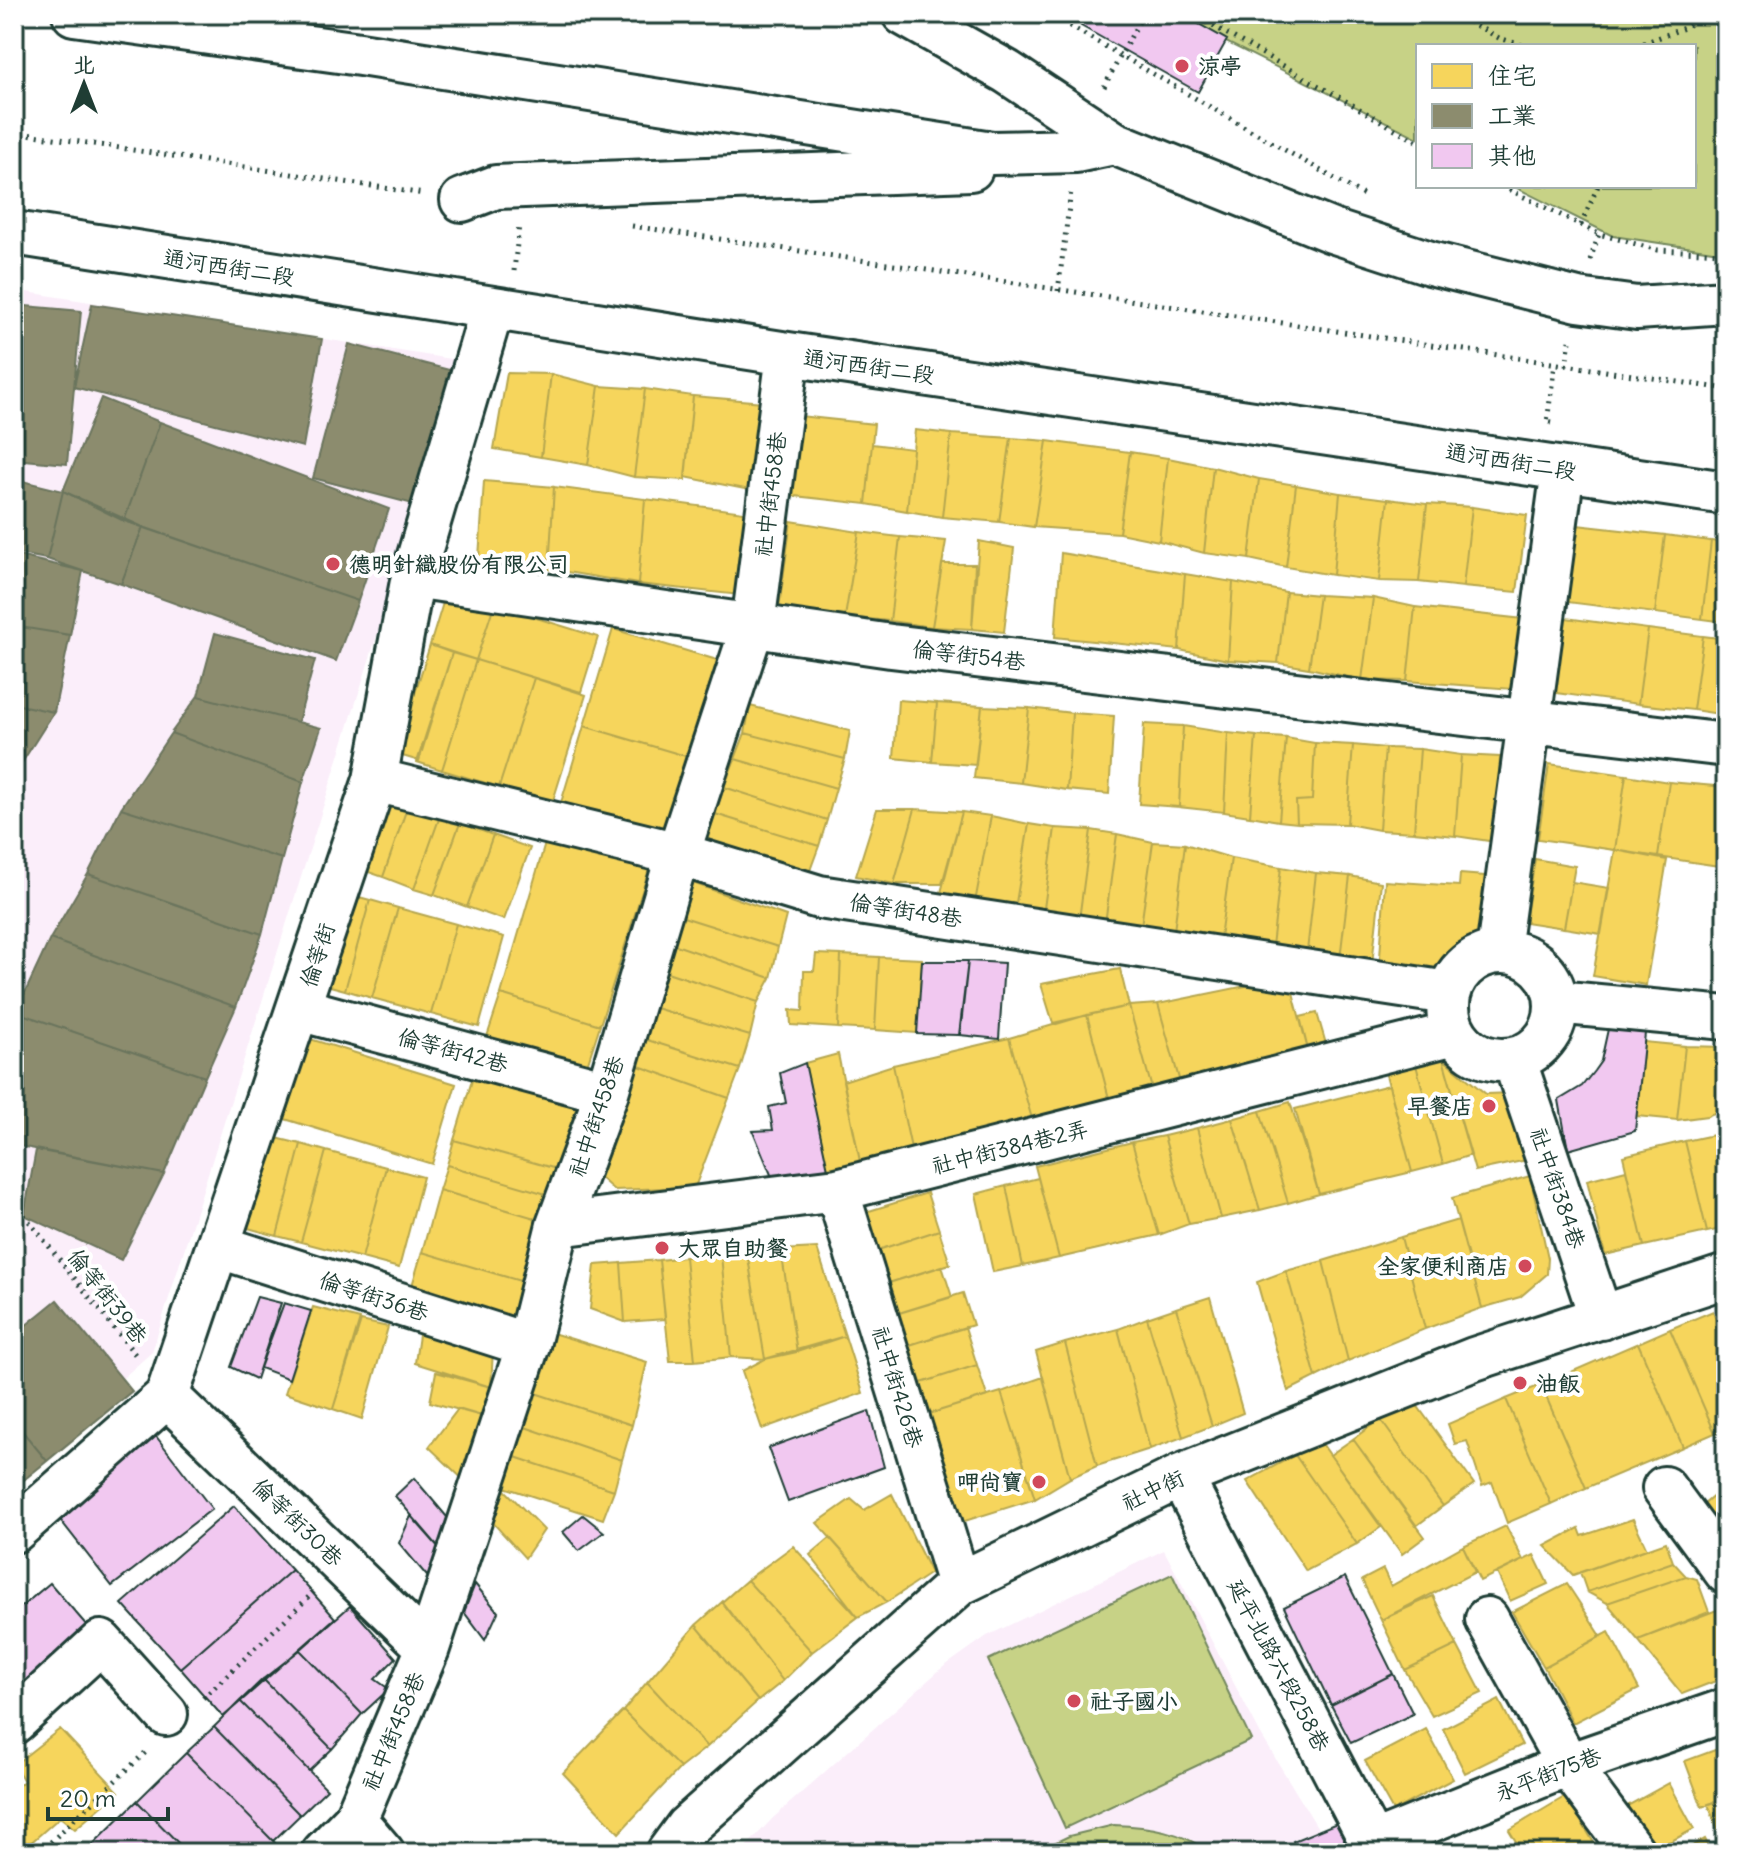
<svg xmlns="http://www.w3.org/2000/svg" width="1740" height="1867" font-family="Delius,'LXGW WenKai TC',sans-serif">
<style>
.built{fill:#fbeefa}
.green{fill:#c7d286;stroke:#73885d;stroke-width:2}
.homes{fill:#f6d55c;stroke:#b6a750;stroke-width:2}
.industry{fill:#8c8c6e;stroke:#6b745d;stroke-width:2}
.building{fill:#f1c8f0;stroke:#1f3d34;stroke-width:2}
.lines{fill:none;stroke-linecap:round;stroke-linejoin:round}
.minor-casing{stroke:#1f3d34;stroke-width:48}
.path{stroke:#1f3d34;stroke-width:5;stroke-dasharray:2 6;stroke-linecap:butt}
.minor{stroke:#fff;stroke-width:42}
.poi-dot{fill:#d1495b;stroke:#fff;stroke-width:3}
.labels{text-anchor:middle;stroke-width:8;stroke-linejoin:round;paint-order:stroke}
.poi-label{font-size:22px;font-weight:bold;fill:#1f3d34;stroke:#fff;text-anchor:start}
.street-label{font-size:22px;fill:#1f3d34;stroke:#fff}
</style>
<rect width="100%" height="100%" fill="#fff"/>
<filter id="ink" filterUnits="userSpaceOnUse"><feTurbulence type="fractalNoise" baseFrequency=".0125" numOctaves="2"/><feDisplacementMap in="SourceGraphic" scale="16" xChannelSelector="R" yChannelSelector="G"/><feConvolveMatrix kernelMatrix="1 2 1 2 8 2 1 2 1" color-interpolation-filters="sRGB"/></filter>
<g filter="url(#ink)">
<path class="built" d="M14 290 463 361 152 1352 14 1475Z
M1164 1550 1260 1733 1319 1830 1293 1840 1288 1847 1289 1852 740 1853 773 1818 942 1668 987 1636Z"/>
<path class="green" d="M1170 14H1726V253L1613 236 1513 186H1694V46H1418V138Z
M1172 1574 1251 1740 1065 1828 988 1660Z
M1114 1825C1148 1826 1183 1831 1210 1853H1033L1069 1836Z"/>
<path class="homes" d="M507 373 551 374 541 457 494 449Z
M551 374 599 386 588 465 541 457Z
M599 386 645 389 634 477 588 465Z
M645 389 693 396 685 480 634 477Z
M693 396 763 402 750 490 685 477Z
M799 416 874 424 866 504 786 495Z
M915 430 951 434 942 517 907 511Z
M951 434 1011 438 999 522 942 517Z
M1011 438 1047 441 1034 527 999 522Z
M1047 441 1130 452 1119 533 1034 527Z
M872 444 913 449 907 511 866 504Z
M1130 452 1168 458 1159 541 1119 533Z
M1168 458 1213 467 1204 553 1159 541Z
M1213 467 1259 479 1249 559 1204 553Z
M1259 479 1296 485 1286 567 1249 559Z
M484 481 554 487 549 569 479 558Z
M1296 485 1340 493 1333 575 1286 567Z
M554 487 645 499 638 584 549 569Z
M1340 493 1388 499 1379 581 1333 575Z
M645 499 752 513 740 595 638 584Z
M1388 499 1427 504 1419 582 1379 581Z
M1427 504 1472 507 1463 587 1419 582Z
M1472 507 1527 515 1517 592 1463 587Z
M791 521 859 532 845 617 779 607Z
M1568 524 1665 535 1655 613 1559 601Z
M859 532 900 537 890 621 845 617Z
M1665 535 1711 541 1702 619 1655 613Z
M900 537 946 541 932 627 890 621Z
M979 541 1014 548 1004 632 972 629Z
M1711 541 1726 543V622L1702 619Z
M1061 553 1185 574 1179 650 1055 637Z
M942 564H975L972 629 932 627Z
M1185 574 1233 582 1228 660 1179 650Z
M1233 582 1286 592 1278 663 1228 660Z
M447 590 494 605 476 660 430 645Z
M1286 592 1319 595 1309 668 1278 663Z
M1319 595 1373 598 1362 680 1309 668Z
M1373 598 1415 607 1407 681 1362 680Z
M494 605 598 637 581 692 476 660Z
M1415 607 1523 619 1513 689 1407 681Z
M1551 616 1648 629 1638 704 1541 691Z
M613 629 717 660 689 757 584 726Z
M1648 629 1703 636 1693 710 1638 704Z
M1703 636 1726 639V715L1693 710Z
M430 645 452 653 419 761 396 754Z
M452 653 476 660 442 770 417 762Z
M476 660 534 678 499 787 442 770Z
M534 678 586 695 552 804 499 787Z
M898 700 937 703 932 762 894 758Z
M937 703 982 706 976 765 932 762Z
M750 706 850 731 845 759 745 733Z
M982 706 1029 708 1021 783 974 778Z
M1029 708 1072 713 1067 790 1021 783Z
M1072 713 1114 716 1109 794 1067 790Z
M1144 724 1183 726 1179 807 1139 804Z
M584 726 689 757 664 837 560 806Z
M1183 726 1228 733 1224 812 1179 807Z
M745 733 845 759 836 788 735 759Z
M1228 733 1256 736 1250 816 1224 812Z
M1256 736 1286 738 1279 821 1250 816Z
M1286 738 1315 743 1312 800 1296 801 1297 823 1279 821Z
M1315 743 1353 745 1347 824 1297 823 1296 801 1312 800Z
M1353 745 1385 748 1379 830 1347 824Z
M1385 748 1420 749 1414 832 1379 830Z
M1420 749 1461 755 1455 836 1414 832Z
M1461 755 1500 757 1496 842 1455 836Z
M735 759 836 788 827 820 724 787Z
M1549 764 1626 775 1615 850 1538 839Z
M1626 775 1669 782 1658 857 1615 850Z
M1669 782 1726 787V867L1658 857Z
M724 787 827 820 819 846 715 814Z
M383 796 408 805 383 877 357 868Z
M408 805 440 816 414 889 383 877Z
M877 809H915L894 884 856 876Z
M915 809 962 812 942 884H894Z
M962 812 991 816 974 908H937Z
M715 814 819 846 805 884 704 851Z
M440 816 460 823 434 895 414 889Z
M991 816 1029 824 1013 921 974 908Z
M460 823 493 835 467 907 434 895Z
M1029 824 1055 828 1042 923 1013 921Z
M1055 828 1091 830 1078 927 1042 923Z
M1091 830 1117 834 1104 931 1078 927Z
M1117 834 1153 842 1140 933 1104 931Z
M493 835 530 848 504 920 467 907Z
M546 840 651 863 600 1025 501 994Z
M1153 842 1185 844 1173 939 1140 933Z
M1185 844 1231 858 1218 952 1173 939Z
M1615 850 1667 860 1646 985 1593 976Z
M1231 858 1281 867 1271 955 1218 952Z
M1535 859 1575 866 1564 928 1525 922Z
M1281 867 1316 873 1306 960 1271 955Z
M1316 873 1350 876 1339 967 1306 960Z
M1460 874 1497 877 1492 946 1465 955 1435 977 1379 973 1385 881 1459 886Z
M1350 876 1381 882 1371 973 1339 967Z
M690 882 786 916 778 947 680 916Z
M1572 882 1609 888 1601 934 1564 928Z
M341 892 370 900 345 990 315 982Z
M370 900 398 908 372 998 345 990Z
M398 908 456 924 431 1014 372 998Z
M680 916 778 947 771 978 673 944Z
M456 924 504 937 479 1027 431 1014Z
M673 944 771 978 758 1002 664 971Z
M816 954 841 955 838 1028 791 1025 790 1010 803 1011 804 971H814Z
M841 955 879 957 875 1030 838 1028Z
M879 957 922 959 917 1033 875 1030Z
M1120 969 1129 1006 1053 1023 1041 984Z
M664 971 758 1002 750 1036 652 1007Z
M1289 977 1309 1054 1181 1086 1158 1004Z
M501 994 600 1025 581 1084 482 1052Z
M1158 1004 1181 1086 1154 1096 1129 1006Z
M1129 1006 1154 1096 1111 1106 1087 1015Z
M652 1007 750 1036 740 1069 644 1039Z
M1317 1013 1328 1051 1309 1054 1300 1017Z
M1087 1015 1111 1106 1034 1126 1009 1038Z
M1009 1038 1034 1126 912 1153 893 1065Z
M310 1039 456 1084 432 1164 285 1119Z
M644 1039 740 1069 729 1098 636 1065Z
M1644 1042 1685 1046 1677 1120 1637 1116Z
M1685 1046 1726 1047V1108L1707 1116 1677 1120Z
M838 1054 861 1166 828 1174 805 1063Z
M1443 1059 1471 1155 1443 1164 1416 1065Z
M1443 1059 1486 1094 1510 1093 1527 1160 1475 1171Z
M636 1065 729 1098 695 1187 614 1190 599 1177Z
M893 1065 912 1153 861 1166 843 1081Z
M1416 1065 1443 1164 1412 1172 1385 1071Z
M473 1077 579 1108 560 1170 454 1140Z
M1389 1085 1412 1172 1319 1194 1295 1109Z
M1290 1102 1319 1194 1288 1203 1260 1111Z
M1260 1111 1288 1203 1260 1210 1232 1119Z
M1232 1119 1260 1210 1221 1218 1197 1128Z
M1197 1128 1221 1218 1189 1224 1164 1136Z
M1726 1133V1167L1718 1134Z
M1718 1134 1726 1167V1228L1707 1232 1685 1141Z
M1164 1136 1189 1224 1159 1235 1132 1142Z
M272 1137 301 1144 277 1236 248 1228Z
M454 1140 560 1170 553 1196 447 1165Z
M1685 1141 1707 1232 1644 1246 1623 1156Z
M1132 1142 1159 1235 1059 1258 1035 1166Z
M301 1144 326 1151 301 1242 277 1236Z
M326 1151 386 1167 362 1258 301 1242Z
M447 1165 553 1196 545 1221 439 1190Z
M386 1167 423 1177 399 1268 362 1258Z
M1626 1170 1644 1246 1605 1255 1587 1180Z
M1530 1176 1548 1258 1547 1274 1520 1297 1482 1308 1452 1198Z
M1038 1178 1059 1258 1023 1266 1006 1186Z
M1006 1186 1023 1266 993 1272 976 1194Z
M439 1190 545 1221 527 1283 422 1252Z
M927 1193 939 1230 866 1254 853 1216Z
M1458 1220 1482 1308 1425 1329 1401 1237Z
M939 1230 950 1264 876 1287 866 1254Z
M1401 1237 1425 1329 1348 1361 1323 1261Z
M817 1248 845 1336 797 1352 781 1250Z
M781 1250 797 1352 765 1359 747 1252Z
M422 1252 527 1283 516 1320 411 1289Z
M747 1252 765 1359 731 1357 721 1255Z
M721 1255 731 1357 695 1361 685 1257Z
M685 1257 695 1361H670L659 1260Z
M659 1260 665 1319 625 1322 621 1263Z
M1323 1261 1348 1361 1316 1377 1286 1271Z
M621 1263 625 1322 590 1309 595 1265Z
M942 1266 952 1297 886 1317 876 1287Z
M1286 1271 1316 1377 1288 1391 1257 1282Z
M963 1293 973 1325 897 1349 886 1317Z
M1210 1297 1243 1413 1212 1426 1176 1308Z
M313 1307 360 1319 333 1409 285 1393Z
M1176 1308 1212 1426 1183 1437 1147 1318Z
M1713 1311 1726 1342V1429L1715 1433 1670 1329Z
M1147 1318 1183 1437 1150 1449 1118 1329Z
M361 1321 388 1327 362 1419 333 1409Z
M965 1327 977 1365 909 1387 897 1349Z
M420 1328 493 1349 491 1387 415 1363Z
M1118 1329 1150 1449 1097 1466 1065 1343Z
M1670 1329 1715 1433 1683 1447 1638 1343Z
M549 1332 647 1362 632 1425 529 1391Z
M845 1336 863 1393 762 1429 742 1371 765 1359Z
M1065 1343 1097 1466 1070 1478 1036 1352Z
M1638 1343 1683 1447 1586 1488 1541 1385Z
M977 1365 987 1396 919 1417 909 1387Z
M436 1372 491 1387 485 1417 430 1402Z
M1043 1377 1070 1478 1035 1499 1001 1392Z
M1541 1385 1586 1488 1551 1504 1506 1399Z
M529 1391 632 1425 622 1460 519 1425Z
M1001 1392 1035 1499 952 1525 919 1417Z
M1411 1397 1474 1484 1443 1506 1380 1419Z
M1506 1399 1551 1504 1507 1523 1492 1482 1482 1486 1467 1441 1455 1444 1448 1424Z
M458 1409 485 1417 468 1484 429 1447Z
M1380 1419 1443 1506 1416 1526 1353 1439Z
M519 1425 622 1460 614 1490 509 1455Z
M1318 1438 1381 1527 1357 1544 1295 1455Z
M1353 1439 1425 1537 1402 1554 1330 1455Z
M509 1455 614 1490 603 1519 501 1486Z
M1295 1455 1357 1544 1306 1571 1247 1481Z
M501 1486 544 1530 525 1558 486 1515Z
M1726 1486V1545L1697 1510Z
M892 1494 931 1573 887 1602 817 1523 851 1499 864 1510Z
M1633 1519 1647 1549 1573 1575 1545 1546 1579 1528 1582 1536Z
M1506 1526 1523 1560 1480 1581 1463 1546Z
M830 1538 887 1602 858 1617 810 1555Z
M1666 1542 1673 1562 1587 1592 1580 1572Z
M793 1546 858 1617 812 1652 747 1580Z
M1463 1546 1475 1572 1381 1620 1362 1580 1383 1569 1391 1586Z
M1534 1555 1548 1584 1510 1601 1497 1573Z
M1673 1562 1686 1576 1607 1603 1587 1592Z
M1686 1576 1697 1579 1709 1612 1638 1640 1607 1603Z
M747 1580 812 1652 783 1681 722 1602Z
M1567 1584 1601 1636 1544 1667 1512 1612Z
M1433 1596 1457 1645 1405 1670 1381 1620Z
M722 1602 783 1681 758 1701 696 1625Z
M1722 1608 1726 1618V1677L1682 1694 1638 1640Z
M696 1625 758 1701 707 1747 647 1682Z
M1609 1632 1639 1689 1573 1723 1544 1667Z
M1457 1645 1482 1693 1432 1716 1405 1670Z
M647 1682 707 1747 680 1768 623 1711Z
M1499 1700 1522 1745 1465 1773 1443 1729Z
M623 1711 680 1768 619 1833 563 1773Z
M60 1729 119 1792 75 1829 60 1817 19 1853H14V1789L24 1781 14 1765Z
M1426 1729 1453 1779 1393 1811 1365 1761Z
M1726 1746V1798L1702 1807 1685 1761Z
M1669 1783 1694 1829 1649 1853 1618 1811Z
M1566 1796 1600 1853H1523L1509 1830Z
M1726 1798V1851L1708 1804Z
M1705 1839 1712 1853H1680Z"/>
<path class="industry" d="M92 304 322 339 303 447 74 387Z
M14 305 81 311 67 464 14 459Z
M349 344 453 371 417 505 313 478Z
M101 398 160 422 124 521 63 491Z
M160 422 389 509 358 601 124 521Z
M14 479 63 491 47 559 14 553Z
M63 491 143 527 121 584 47 559Z
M143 527 358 601 336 661 121 584Z
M14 555 83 571 70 635 14 626Z
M14 626 70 635 54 712 14 704Z
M215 633 315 660 298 722 198 696Z
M198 696 321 728 303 782 171 733Z
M14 704 54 712 14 775Z
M171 733 303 782 282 859 121 808Z
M121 808 282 859 262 934 88 874Z
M88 874 262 934 236 1007 50 939Z
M50 939 236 1007 205 1077 16 1012Z
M16 1012 205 1077 164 1174 14 1145Z
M36 1150 164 1174 121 1260 24 1215Z
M57 1300 132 1391 47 1461 14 1421V1335Z
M14 1421 47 1461 14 1488Z"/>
<path class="building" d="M1088 14H1181L1227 40 1198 92 1081 26Z
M922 961H968L959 1035 917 1034Z
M968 961 1004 963 999 1039 960 1035Z
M1608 1029 1645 1033 1635 1131 1568 1150 1559 1100 1582 1086 1594 1071 1601 1061Z
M805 1063 829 1174 774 1182 753 1131 773 1130 769 1107 786 1103 780 1073Z
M257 1297 281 1303 256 1379 231 1367Z
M284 1303 311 1311 289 1379 260 1368Z
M869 1411 884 1467 788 1502 768 1448Z
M152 1431 212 1509 112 1586 51 1508Z
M414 1478 458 1530 448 1558 395 1496Z
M234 1506 292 1570 180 1668 122 1604Z
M583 1515 604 1532 579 1551 563 1532Z
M411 1516 448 1558 437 1588 399 1543Z
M292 1570 335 1618 223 1717 180 1668Z
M1345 1577 1393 1674 1331 1705 1284 1607Z
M50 1583 101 1642 14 1716V1613Z
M475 1584 498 1612 485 1640 464 1612Z
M350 1606 396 1658 375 1679 389 1689 362 1714 300 1650Z
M300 1650 362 1714 332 1749 263 1679Z
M1393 1674 1413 1714 1351 1743 1331 1705Z
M263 1679 332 1749 309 1771 240 1701Z
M240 1701 327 1789 300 1815 214 1727Z
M214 1727 300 1815 273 1841 186 1753Z
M186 1753 273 1841 285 1853H188L137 1801Z
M137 1801 188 1853H92L88 1849Z
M1344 1820 1360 1853H1298L1293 1841Z"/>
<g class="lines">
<g class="minor-casing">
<path id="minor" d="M74 14 360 54 992 153 1076 151 1114 143 1332 231 1430 263 1578 300 1637 308 1726 302
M904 14 1007 72 1114 143
M462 200 496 187 971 169
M14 233 788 354 1726 493
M413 576 891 646 1726 745
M375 780 678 854 819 897 1448 993
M1498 951 1563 469
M1448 1006a54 54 0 1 1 108 0a54 54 0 1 1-108 0Z
M1556 1002 1726 1018
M299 1009 607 1092
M1514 1059 1601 1318
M837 1190 959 1584
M558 1225 837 1190 1455 1033
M220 1247 528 1345
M167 1396 428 1648
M1181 1476 1377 1853
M1664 1488 1726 1572
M14 1531 167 1396 375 780 413 576 492 309
M1487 1619 1568 1765 1633 1852
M14 1722 101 1642 166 1714
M355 1820 383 1853
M1372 1844 1568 1765 1726 1710
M323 1853 355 1820 428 1648 528 1345 558 1225 607 1092 678 854 753 625 788 354
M668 1853 687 1827 959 1584 1181 1476 1474 1359 1726 1276"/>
</g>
<path class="path" d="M1049 14 1363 195
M1192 14 1418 142
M1455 14 1499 38 1525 46
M1636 46 1684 28 1705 14
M1104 87 1143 14
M14 132 424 194
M1502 186 1599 234 1658 250 1726 253
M1581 225 1598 186
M632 226 1726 389
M1590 260 1599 234
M514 271 519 225
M1058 291 1071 191
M1566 366 1570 341
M1552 423 1547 422 1555 364
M24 1215 138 1358
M203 1698 314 1592
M39 1853 149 1749"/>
<use href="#minor" class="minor"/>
</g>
</g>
<g class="poi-dot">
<circle cx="1182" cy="66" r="8"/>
<circle cx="333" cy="564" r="8"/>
<circle cx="1489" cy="1106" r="8"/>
<circle cx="662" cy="1248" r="8"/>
<circle cx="1525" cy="1266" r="8"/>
<circle cx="1520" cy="1383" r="8"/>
<circle cx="1039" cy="1482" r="8"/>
<circle cx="1074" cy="1701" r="8"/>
</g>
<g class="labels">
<g class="poi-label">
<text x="1198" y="74">涼亭</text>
<text x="349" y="572">德明針織股份有限公司</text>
<text x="1473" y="1114" text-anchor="end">早餐店</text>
<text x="678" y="1256">大眾自助餐</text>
<text x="1509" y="1274" text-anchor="end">全家便利商店</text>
<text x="1536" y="1391">油飯</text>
<text x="1023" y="1490" text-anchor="end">呷尚寶</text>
<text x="1090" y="1709">社子國小</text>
</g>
<g class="street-label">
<text transform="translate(229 267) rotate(9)" y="8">通河西街二段</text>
<text transform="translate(869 366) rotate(8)" y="8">通河西街二段</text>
<text transform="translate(1511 461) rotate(9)" y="8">通河西街二段</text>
<text transform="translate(770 494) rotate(-83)" y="8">社中街458巷</text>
<text transform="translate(969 655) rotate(7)" y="8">倫等街54巷</text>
<text transform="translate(906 910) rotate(9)" y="8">倫等街48巷</text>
<text transform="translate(317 955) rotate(-72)" y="8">倫等街</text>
<text transform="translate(453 1050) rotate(15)" y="8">倫等街42巷</text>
<text transform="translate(596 1116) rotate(-71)" y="8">社中街458巷</text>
<text transform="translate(1010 1147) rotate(-14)" y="8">社中街384巷2弄</text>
<text transform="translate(1558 1188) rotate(71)" y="8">社中街384巷</text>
<text transform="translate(108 1296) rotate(52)" y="8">倫等街39巷</text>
<text transform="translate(374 1296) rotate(18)" y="8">倫等街36巷</text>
<text transform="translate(898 1387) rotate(73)" y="8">社中街426巷</text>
<text transform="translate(1153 1490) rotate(-25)" y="8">社中街</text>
<text transform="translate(298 1522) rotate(44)" y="8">倫等街30巷</text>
<text transform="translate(1279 1665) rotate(62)" y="8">延平北路六段258巷</text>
<text transform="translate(393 1731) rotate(-67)" y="8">社中街458巷</text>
<text transform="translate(1548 1774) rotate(-21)" y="8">永平街75巷</text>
</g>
</g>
<rect width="1740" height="1867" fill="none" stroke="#fff" stroke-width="48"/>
<rect x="24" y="24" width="1692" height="1819" fill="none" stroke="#1f3d34" stroke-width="3" filter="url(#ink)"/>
<rect x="1416" y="44" width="280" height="144" fill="#ffffff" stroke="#a5b1ae" stroke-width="2"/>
<rect x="1432" y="64" width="40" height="24" fill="#f6d55c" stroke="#a5b1ae" stroke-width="2"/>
<text x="1488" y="84" font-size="24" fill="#1f3d34">住宅</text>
<rect x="1432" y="104" width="40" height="24" fill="#8c8c6e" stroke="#a5b1ae" stroke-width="2"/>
<text x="1488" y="124" font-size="24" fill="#1f3d34">工業</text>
<rect x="1432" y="144" width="40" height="24" fill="#f1c8f0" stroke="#a5b1ae" stroke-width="2"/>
<text x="1488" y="164" font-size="24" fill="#1f3d34">其他</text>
<g transform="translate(84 84)" stroke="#ffffff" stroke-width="6" paint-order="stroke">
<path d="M0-6L14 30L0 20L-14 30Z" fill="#1f3d34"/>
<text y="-12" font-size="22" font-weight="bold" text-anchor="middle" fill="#1f3d34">北</text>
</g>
<path d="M48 1807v12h120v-12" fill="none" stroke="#1f3d34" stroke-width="4"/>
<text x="60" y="1807" font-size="24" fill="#1f3d34" stroke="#ffffff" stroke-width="6" paint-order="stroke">20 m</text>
</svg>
